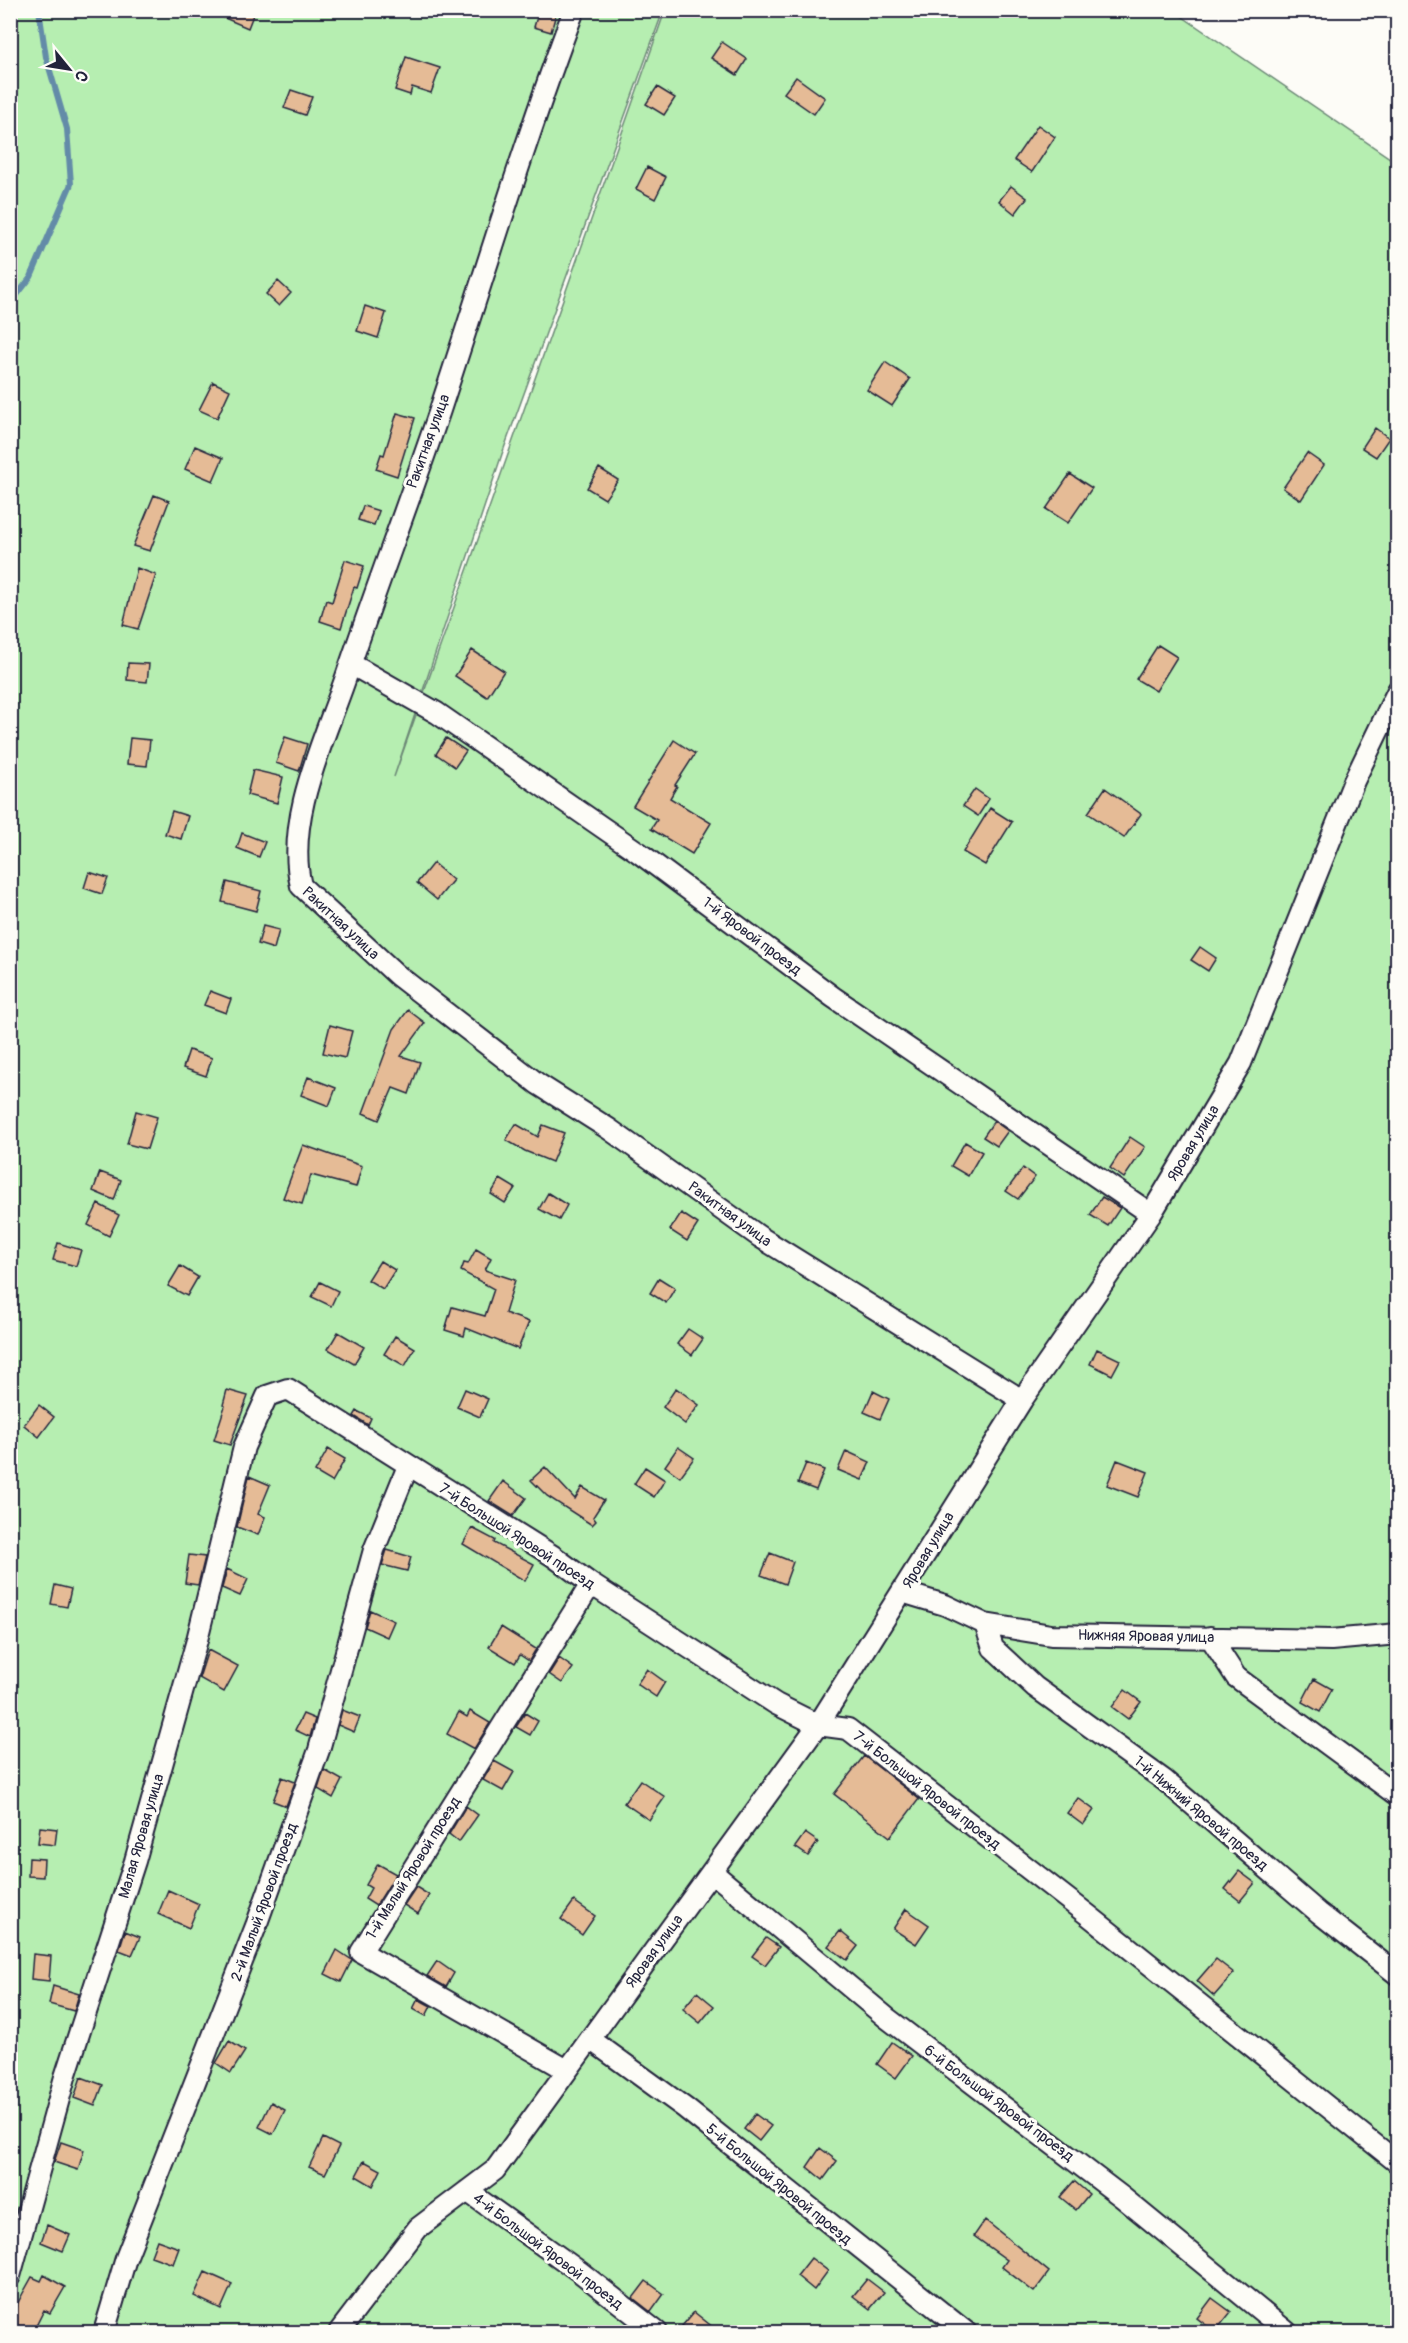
<svg xmlns="http://www.w3.org/2000/svg" width="1408" height="2343" font-family="Pangolin,sans-serif">
<style>
.green{fill:#b6eeb1;stroke:#6c8876;stroke-width:1.5}
.lines{fill:none;stroke-linecap:round;stroke-linejoin:round}
.stream{stroke:#638ba8;stroke-width:6}
.building{fill:#e5bb96;stroke:#22223b;stroke-width:1.5}
.minor-casing{stroke:#22223b;stroke-width:24}
.minor{stroke:#fdfcf7;stroke-width:20}
.labels{text-anchor:middle;stroke-width:6;stroke-linejoin:round;paint-order:stroke}
.street-label{font-size:15px;fill:#22223b;stroke:#fdfcf7}
</style>
<rect width="100%" height="100%" fill="#fdfcf7"/>
<filter id="ink" filterUnits="userSpaceOnUse"><feTurbulence type="fractalNoise" baseFrequency=".0167" numOctaves="2"/><feDisplacementMap in="SourceGraphic" scale="12" xChannelSelector="R" yChannelSelector="G"/><feConvolveMatrix kernelMatrix="1 2 1 2 8 2 1 2 1" color-interpolation-filters="sRGB"/></filter>
<g filter="url(#ink)">
<path class="green" d="M11 11H663L502 454 394 777 665 11H1174L1397 163V2332H11Z"/>
<g class="lines">
<path class="stream" d="M10 304 31 277 71 184 67 129 46 57 39 10"/>
</g>
<path class="building" d="M206 10H255L248 28Z
M539 10H557L551 32 534 27Z
M722 42 747 59 737 75 711 58Z
M406 57 440 68 431 93 412 87 410 95 395 90Z
M796 77 825 98 814 114 784 93Z
M657 87 675 98 664 115 646 104Z
M291 90 312 97 305 115 284 108Z
M1038 125 1055 137 1032 172 1014 160Z
M647 167 666 177 655 199 636 189Z
M1011 186 1027 198 1015 214 999 201Z
M278 281 291 293 279 306 266 294Z
M365 306 386 313 378 338 357 331Z
M885 362 910 379 892 406 867 390Z
M213 382 230 390 217 418 199 410Z
M397 413 415 418 397 476 376 469 381 454 384 455Z
M1375 428 1389 438 1376 457 1362 448Z
M195 446 223 458 213 481 185 469Z
M1307 453 1324 465 1301 500 1283 488Z
M599 468 618 480 605 499 587 488Z
M1070 474 1092 488 1068 523 1046 509Z
M154 495 169 501 150 551 133 546Z
M363 506 379 511 374 525 358 520Z
M345 560 364 566 357 588 354 587 341 628 320 621 326 600 332 602Z
M137 568 156 575 138 629 123 625Z
M1158 645 1177 657 1156 691 1136 679Z
M472 650 504 671 487 697 455 676Z
M128 663 149 664 147 682 127 680Z
M285 737 307 744 299 771 276 763Z
M130 738 150 740 147 766 127 764Z
M446 738 466 751 455 767 436 754Z
M674 740 695 754 675 785 677 786 670 798 711 823 692 854 651 829 657 820 633 806Z
M253 770 283 777 277 803 247 795Z
M1105 788 1141 814 1124 838 1088 813Z
M975 789 989 799 978 816 963 806Z
M990 808 1012 822 985 865 963 852Z
M172 811 188 816 181 839 165 834Z
M242 833 265 842 259 857 237 848Z
M433 863 453 880 437 900 417 883Z
M89 872 108 878 102 894 84 888Z
M227 882 261 891 256 911 222 902Z
M263 926 279 930 274 949 258 944Z
M1200 947 1216 958 1208 971 1191 960Z
M210 991 231 999 226 1013 204 1005Z
M408 1010 425 1023 401 1056 420 1062 409 1094 393 1088 379 1120 363 1113 394 1029Z
M330 1025 352 1031 345 1058 323 1053Z
M189 1050 212 1058 206 1076 183 1068Z
M308 1077 336 1088 329 1106 301 1095Z
M136 1111 157 1117 147 1149 127 1144Z
M994 1121 1008 1131 997 1146 983 1137Z
M516 1124 538 1137 543 1125 564 1133 552 1162 525 1151 506 1140Z
M1130 1137 1145 1147 1124 1178 1110 1168Z
M965 1142 982 1152 968 1176 951 1166Z
M303 1145 362 1166 356 1187 311 1175 302 1204 283 1198Z
M1023 1168 1035 1177 1018 1199 1006 1191Z
M100 1172 121 1180 114 1200 93 1191Z
M500 1179 515 1188 505 1203 491 1194Z
M548 1193 567 1205 559 1220 539 1209Z
M1102 1197 1120 1208 1108 1226 1090 1215Z
M98 1204 119 1215 109 1236 88 1225Z
M681 1213 698 1224 687 1241 670 1230Z
M58 1243 81 1250 76 1266 53 1260Z
M476 1249 491 1258 485 1270 515 1280 505 1313 529 1322 518 1349 466 1328 464 1336 445 1330 452 1307 485 1316 494 1289 461 1271 464 1263 468 1264Z
M380 1261 395 1270 383 1289 368 1280Z
M180 1266 198 1277 187 1296 168 1286Z
M659 1278 675 1288 666 1303 650 1293Z
M320 1282 338 1291 331 1306 312 1297Z
M688 1329 703 1339 692 1355 677 1344Z
M338 1332 364 1347 354 1364 328 1349Z
M395 1336 415 1348 405 1366 384 1354Z
M1097 1349 1120 1360 1112 1375 1090 1364Z
M676 1388 699 1405 685 1424 663 1407Z
M465 1389 488 1399 480 1417 457 1407Z
M227 1390 248 1396 230 1445 214 1440 225 1406 223 1405Z
M873 1391 889 1399 880 1419 864 1412Z
M39 1405 54 1417 39 1437 24 1425Z
M357 1411 371 1418 368 1425 354 1416Z
M678 1447 694 1458 680 1477 665 1466Z
M328 1449 345 1459 332 1482 315 1472Z
M846 1451 870 1462 862 1480 838 1470Z
M1117 1460 1148 1472 1138 1497 1107 1485Z
M806 1463 824 1470 816 1490 798 1483Z
M545 1467 575 1499 582 1487 604 1500 593 1517 596 1521 592 1525 547 1496 531 1480Z
M645 1467 665 1480 654 1497 634 1484Z
M249 1476 270 1485 258 1514 265 1517 258 1535 237 1527Z
M503 1481 526 1498 513 1516 489 1501Z
M472 1528 495 1540 494 1543 534 1564 525 1581 463 1544Z
M387 1550 411 1557 407 1571 382 1565Z
M770 1553 793 1562 785 1584 761 1575Z
M189 1555 205 1557 198 1585 185 1583Z
M227 1569 248 1579 240 1596 222 1588Z
M55 1585 71 1589 67 1607 51 1604Z
M370 1610 394 1621 387 1637 365 1627Z
M501 1627 536 1649 529 1661 520 1655 515 1663 489 1647Z
M208 1650 238 1666 224 1692 199 1678Z
M559 1658 573 1668 562 1683 549 1674Z
M647 1669 665 1682 656 1697 637 1684Z
M1314 1679 1332 1689 1320 1712 1302 1702Z
M1125 1690 1141 1702 1128 1719 1112 1707Z
M342 1710 360 1717 354 1732 338 1725Z
M470 1711 490 1723 474 1749 447 1734 459 1712 467 1717Z
M525 1713 538 1721 530 1735 516 1727Z
M303 1714 315 1719 310 1737 295 1730Z
M864 1756 919 1799 890 1837 834 1794Z
M494 1761 514 1772 503 1791 483 1780Z
M324 1770 342 1780 333 1798 318 1789Z
M282 1777 295 1782 286 1806 273 1801Z
M640 1780 665 1797 649 1820 624 1803Z
M1078 1798 1094 1810 1083 1825 1067 1813Z
M466 1806 478 1815 459 1842 449 1834Z
M40 1827 57 1829 55 1845 38 1843Z
M805 1833 818 1842 808 1856 795 1847Z
M29 1858 44 1859 43 1877 28 1876Z
M378 1864 396 1874 376 1906 365 1899 371 1888 366 1885Z
M1239 1871 1255 1883 1240 1901 1225 1889Z
M416 1887 429 1895 418 1914 404 1905Z
M168 1890 199 1904 189 1928 158 1914Z
M574 1901 595 1916 582 1935 561 1919Z
M906 1909 929 1925 916 1944 893 1929Z
M125 1931 140 1937 132 1955 119 1950Z
M840 1931 858 1946 847 1960 828 1946Z
M766 1938 779 1947 765 1965 752 1956Z
M337 1950 352 1960 341 1982 325 1974Z
M33 1954 51 1956 49 1981 31 1979Z
M1216 1959 1234 1973 1214 1996 1197 1981Z
M437 1961 454 1973 446 1987 427 1976Z
M53 1986 79 1994 74 2011 49 2004Z
M697 1992 714 2006 700 2023 683 2009Z
M418 1999 431 2006 426 2016 413 2009Z
M229 2041 245 2051 231 2073 216 2063Z
M892 2042 912 2056 896 2078 877 2064Z
M81 2077 103 2085 95 2106 74 2098Z
M271 2102 285 2110 273 2134 259 2127Z
M755 2114 771 2126 759 2141 744 2129Z
M323 2138 339 2146 325 2174 309 2167Z
M61 2142 84 2150 78 2170 54 2162Z
M820 2148 837 2161 823 2180 807 2167Z
M364 2161 381 2170 373 2186 356 2176Z
M1074 2181 1089 2194 1076 2210 1060 2197Z
M985 2220 1049 2272 1034 2292 1002 2267 1007 2260 974 2236Z
M47 2225 70 2235 63 2251 41 2242Z
M157 2240 179 2248 173 2264 151 2256Z
M811 2258 828 2271 814 2290 797 2276Z
M205 2272 232 2284 221 2309 194 2296Z
M44 2275 65 2287 50 2313 44 2310 33 2332H10V2318L23 2293 32 2277 41 2281Z
M867 2279 884 2292 870 2309 853 2296Z
M646 2281 664 2294 651 2312 633 2298Z
M1212 2298 1231 2312 1215 2332 1197 2318Z
M694 2312 719 2332H690L682 2326Z"/>
<g class="lines">
<g class="minor-casing">
<path id="minor" d="M574 10C524 142 484 277 440 410 410 499 376 588 346 677 324 741 285 819 301 886L397 975 538 1084 609 1129 760 1237 1022 1400
M351 664 437 713 638 852 833 997 1151 1214
M902 1592 945 1605 985 1624 1051 1635 1331 1640 1398 1634
M985 1624 993 1648 1035 1687 1164 1780 1319 1913 1398 1975
M1210 1637 1236 1677 1398 1796
M712 1872 887 2018 1122 2197 1287 2332
M590 2039 685 2108 966 2332
M567 2070 361 1952 591 1584
M467 2191 580 2272 657 2332
M10 2276 65 2077 135 1861 197 1640 244 1447 267 1396 288 1389 553 1556 591 1584 776 1704 818 1725 848 1729 1088 1915 1398 2163
M104 2332 126 2258 256 1926 319 1750 374 1550 408 1466
M339 2332 418 2228 495 2170 818 1725 1022 1400 1151 1214 1241 1063 1354 781 1398 690"/>
</g>
<use href="#minor" class="minor"/>
</g>
</g>
<g class="labels">
<g class="street-label">
<text transform="translate(428 441) rotate(-70)" y="5">Ракитная улица</text>
<text transform="translate(341 923) rotate(43)" y="5">Ракитная улица</text>
<text transform="translate(752 936) rotate(37)" y="5">1-й Яровой проезд</text>
<text transform="translate(1193 1143) rotate(-59)" y="5">Яровая улица</text>
<text transform="translate(730 1214) rotate(36)" y="5">Ракитная улица</text>
<text transform="translate(517 1536) rotate(33)" y="5">7-й Большой Яровой проезд</text>
<text transform="translate(928 1550) rotate(-59)" y="5">Яровая улица</text>
<text transform="translate(1146 1636) rotate(1)" y="5">Нижняя Яровая улица</text>
<text transform="translate(927 1790) rotate(38)" y="5">7-й Большой Яровой проезд</text>
<text transform="translate(1201 1813) rotate(40)" y="5">1-й Нижний Яровой проезд</text>
<text transform="translate(141 1836) rotate(-74)" y="5">Малая Яровая улица</text>
<text transform="translate(413 1868) rotate(-58)" y="5">1-й Малый Яровой проезд</text>
<text transform="translate(264 1902) rotate(-70)" y="5">2-й Малый Яровой проезд</text>
<text transform="translate(654 1951) rotate(-54)" y="5">Яровая улица</text>
<text transform="translate(999 2103) rotate(37)" y="5">6-й Большой Яровой проезд</text>
<text transform="translate(779 2184) rotate(39)" y="5">5-й Большой Яровой проезд</text>
<text transform="translate(548 2251) rotate(37)" y="5">4-й Большой Яровой проезд</text>
</g>
</g>
<rect width="1408" height="2343" fill="none" stroke="#fdfcf7" stroke-width="36"/>
<rect x="18" y="18" width="1372" height="2307" fill="none" stroke="#22223b" stroke-width="2" filter="url(#ink)"/>
<g transform="translate(69 69) rotate(120)" stroke="#fdfcf7" stroke-width="4.5" paint-order="stroke">
<path d="M0-4.5L10 22L0 15L-10 22Z" fill="#22223b"/>
<text y="-9" font-size="16" font-weight="bold" text-anchor="middle" fill="#22223b">С</text>
</g>
</svg>
